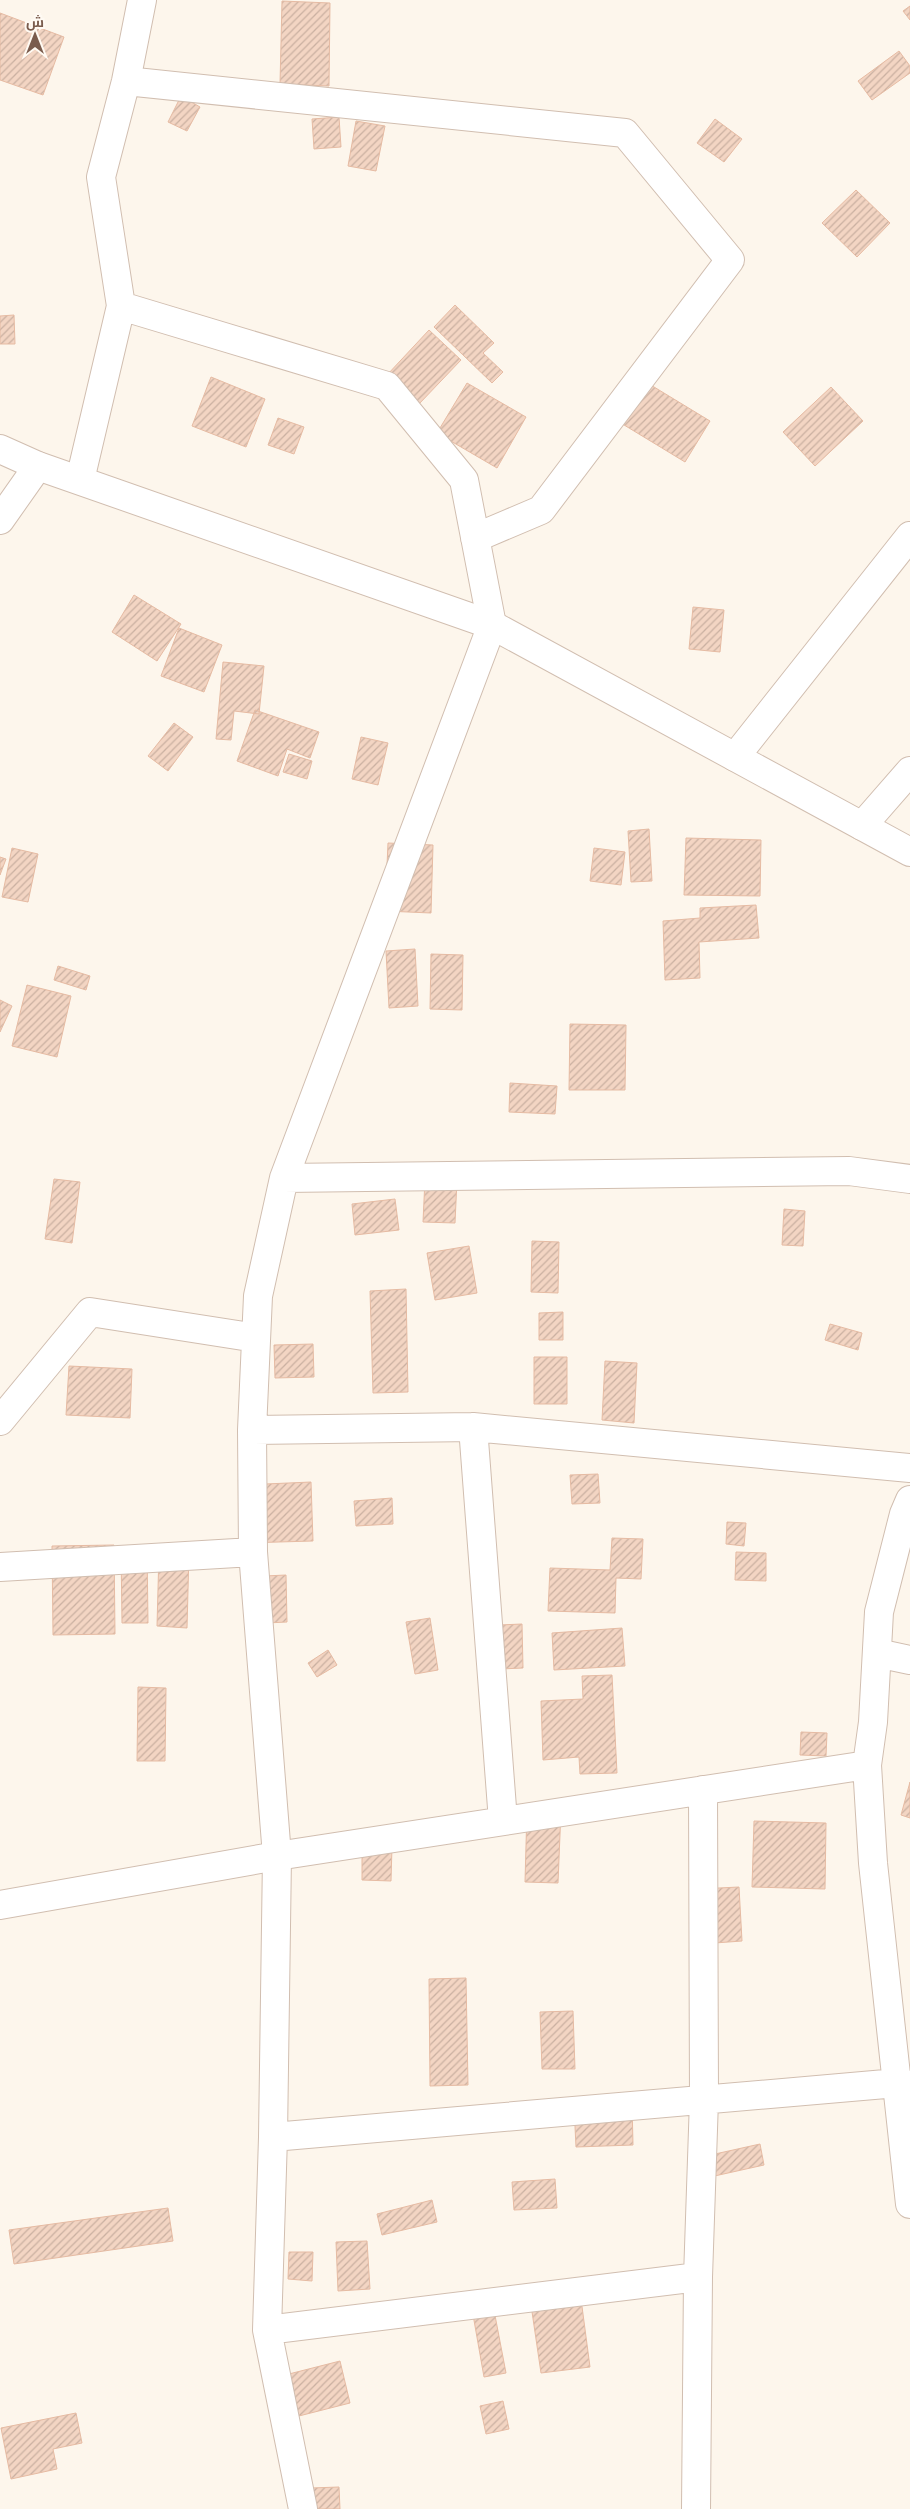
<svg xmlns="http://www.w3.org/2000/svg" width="910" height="2509" font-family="'Golos Text',Cairo,sans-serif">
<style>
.building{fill:url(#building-hatch);stroke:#e6bba3}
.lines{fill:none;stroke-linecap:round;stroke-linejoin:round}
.minor-casing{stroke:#d1beb0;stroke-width:30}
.tertiary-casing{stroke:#d1beb0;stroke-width:30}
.minor{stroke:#fff;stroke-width:28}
.tertiary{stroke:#fff;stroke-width:28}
</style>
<defs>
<pattern id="building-hatch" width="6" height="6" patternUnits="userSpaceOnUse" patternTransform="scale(1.25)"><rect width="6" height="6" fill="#f3d5c3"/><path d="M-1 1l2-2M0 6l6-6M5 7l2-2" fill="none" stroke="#cab0a1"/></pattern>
</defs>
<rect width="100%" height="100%" fill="#fdf6ec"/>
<path class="building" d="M282 1 330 3 329 86 280 84Z
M910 6V20L903 11Z
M0 13 64 37 43 95 0 80Z
M899 51 910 66V73L872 100 858 81Z
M181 96 200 107 187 131 168 122Z
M339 117 341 147 314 149 312 119Z
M715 119 742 139 724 162 697 143Z
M356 121 385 126 376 171 348 166Z
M856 190 890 223 857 257 822 223Z
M455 305 494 343 483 353 503 372 492 383 434 327Z
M14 315 15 344H0V316Z
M429 330 461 360 419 404 387 375Z
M631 373 710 421 685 462 606 414Z
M211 377 265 399 246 447 192 426Z
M467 383 526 417 497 468 437 433Z
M831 387 863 421 815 466 783 432Z
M278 418 304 427 294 454 268 445Z
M134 595 181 624 157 661 112 632Z
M693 607 724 610 720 652 689 649Z
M179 628 222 645 204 692 161 676Z
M223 662 264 666 259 714 234 711 231 740 216 739Z
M255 710 319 732 310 758 287 749 278 776 237 761Z
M174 723 193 737 168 771 148 756Z
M361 737 388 743 378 785 352 779Z
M289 754 312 761 307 779 283 772Z
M649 829 652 881 631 882 628 831Z
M686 838 761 840 760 896 684 895Z
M388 843 433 845 431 913 385 911Z
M12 848 38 854 28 902 2 897Z
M594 848 625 852 621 885 590 881Z
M0 857 6 859 0 875Z
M756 905 759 938 699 942 700 978 665 980 663 921 700 918V908Z
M415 949 418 1006 389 1008 386 951Z
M431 954 463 955 462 1010 430 1009Z
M58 966 90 976 86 990 54 980Z
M27 985 71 996 57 1057 12 1046Z
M0 1000 12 1006 0 1032Z
M570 1024 626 1025 625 1090H569Z
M510 1083 557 1086 555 1114 509 1112Z
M54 1179 80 1182 72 1243 45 1239Z
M425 1179 457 1180 455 1223 423 1222Z
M395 1199 399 1230 355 1235 352 1204Z
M784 1209 805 1211 803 1246 782 1245Z
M532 1241 559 1242 558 1293 531 1292Z
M469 1246 477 1293 435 1300 427 1253Z
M406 1289 408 1392 373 1393 370 1291Z
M563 1312V1340H539V1313Z
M830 1324 862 1333 858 1350 825 1340Z
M313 1344 314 1377 275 1378 274 1345Z
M534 1357H567V1404H534Z
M605 1361 637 1363 634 1423 602 1420Z
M69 1366 132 1369 130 1418 66 1415Z
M598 1474 600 1503 572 1504 570 1475Z
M311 1482 313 1541 245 1543 243 1485Z
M392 1498 393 1524 356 1526 354 1501Z
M727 1522 746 1523 744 1546 726 1544Z
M612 1538 643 1539 641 1579 616 1578 615 1613 548 1611 550 1568 610 1570Z
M114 1545 115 1634 53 1635 52 1546Z
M147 1548 148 1623H122L121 1549Z
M159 1552 189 1553 187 1628 157 1626Z
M736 1552 766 1553V1581L735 1580Z
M286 1575 287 1622 246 1624 244 1577Z
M430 1618 438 1670 415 1674 406 1622Z
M522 1624 523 1668 479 1670 477 1626Z
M622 1628 625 1666 554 1670 552 1633Z
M328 1650 337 1665 317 1677 308 1663Z
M612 1675 617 1773 580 1774 579 1757 543 1760 541 1701 583 1699 582 1676Z
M138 1687 166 1688 165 1761H137Z
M801 1732 827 1733 826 1756 800 1755Z
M910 1782V1818L901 1815Z
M527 1809 561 1810 558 1883 525 1882Z
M754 1821 826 1823 825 1889 752 1887Z
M362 1845 392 1846 391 1881 362 1880Z
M739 1887 742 1941 701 1944 699 1889Z
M466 1978 468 2085 430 2086 429 1979Z
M573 2011 575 2069H542L540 2012Z
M632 2104 633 2145 576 2147 574 2106Z
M760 2144 764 2165 701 2179 697 2158Z
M555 2179 557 2208 514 2210 512 2182Z
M432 2200 437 2222 382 2235 377 2214Z
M168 2208 173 2241 14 2264 9 2230Z
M367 2241 370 2289 338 2291 336 2242Z
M289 2252H313L312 2281 288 2279Z
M581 2299 590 2367 541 2373 531 2305Z
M493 2305 506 2373 484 2377 472 2309Z
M340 2361 350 2403 295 2417 285 2375Z
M503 2401 509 2429 486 2434 480 2406Z
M76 2413 82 2443 53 2449 57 2469 11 2479 1 2428Z
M339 2487 340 2509H312L311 2488Z"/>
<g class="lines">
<g class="minor-casing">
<path id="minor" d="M126 81 625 133 730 260 541 510 475 538
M121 306 387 386 464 480 492 625 284 1178 258 1296 252 1430 253 1552 277 1856 273 2137 267 2330 303 2509
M80 480 121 306 101 177 126 81 142 0
M0 520 38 466
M735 757 910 536
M862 826 910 771
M284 1178 849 1171 910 1179
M0 1421 90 1312 256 1338
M473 1427 503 1821
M252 1430 473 1427 910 1468
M910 1500 904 1514 879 1612 873 1722 867 1765 873 1863 910 2204
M0 1567 253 1552
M877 1653 910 1660
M0 1905 277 1856 867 1765
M273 2137 897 2083 910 2085
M267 2330 698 2277
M696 2509 698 2277 704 2100 703 1790"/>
</g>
<g class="tertiary-casing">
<path id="tertiary" d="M0 449 38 466 492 625 910 852"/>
</g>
<use href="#minor" class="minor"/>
<use href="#tertiary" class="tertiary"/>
</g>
<g transform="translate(35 35)" stroke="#fffaf3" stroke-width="4" paint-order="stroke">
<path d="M0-4L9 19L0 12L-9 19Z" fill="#7a5c4d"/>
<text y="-8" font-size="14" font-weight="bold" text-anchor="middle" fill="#7a5c4d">ش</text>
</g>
</svg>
